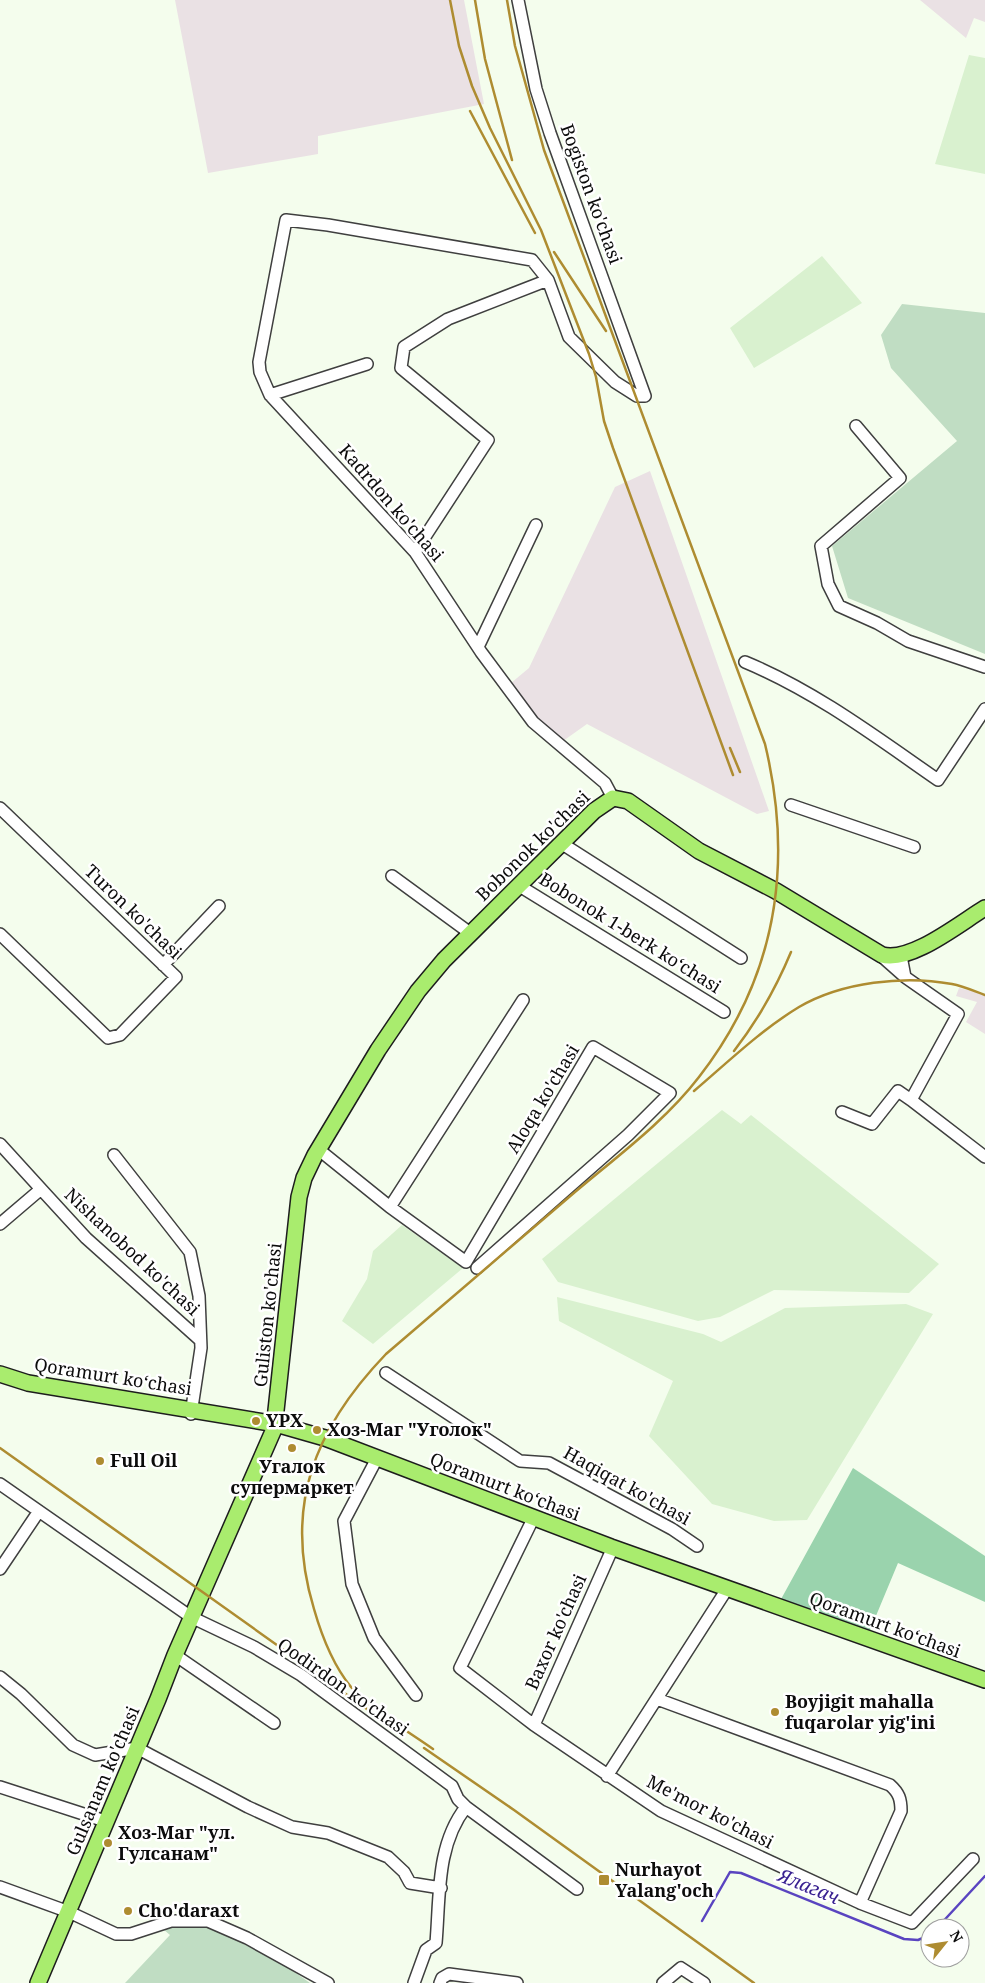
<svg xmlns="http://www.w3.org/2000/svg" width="985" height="1983" font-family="'Noto Serif',serif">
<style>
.industrial{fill:#eae1e4}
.farmland{fill:#d9f1cf}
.forest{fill:#9ad3ad}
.cemetery{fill:#c0ddc3}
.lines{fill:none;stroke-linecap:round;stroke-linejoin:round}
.stream{stroke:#5944c0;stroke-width:2.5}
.minor-casing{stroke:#3f3f3f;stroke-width:14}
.major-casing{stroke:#1d1d1d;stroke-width:18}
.minor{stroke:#fff;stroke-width:11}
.major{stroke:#a9ec6e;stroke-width:15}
.rail{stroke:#ae8c31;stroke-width:2.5}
.poi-dot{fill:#ae8c31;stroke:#fff;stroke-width:2}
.labels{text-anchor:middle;stroke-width:5;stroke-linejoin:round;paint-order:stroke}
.street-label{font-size:18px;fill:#0c0c0c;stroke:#fff}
.poi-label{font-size:18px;font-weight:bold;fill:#0c0c0c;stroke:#fff;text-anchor:start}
.water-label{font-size:19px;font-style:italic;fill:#392191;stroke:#fff}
</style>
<rect width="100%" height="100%" fill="#f4fded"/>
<path class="industrial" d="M175 0H464L484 104 318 136V154L208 173Z
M920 0H985V22L974 18 966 38Z
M650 471 769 811 757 814 587 724 563 741 536 719 511 683 529 668 615 487Z
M959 988 985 994V1034L966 1022 977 1002 956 996Z"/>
<path class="farmland" d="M969 55 985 58V174L935 164Z
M822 256 862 303 754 368 730 328Z
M722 1110 741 1124 751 1115 939 1264 909 1293 774 1290 720 1317 698 1321 558 1282 542 1259Z
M402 1225 463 1268 373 1344 342 1321 367 1279 373 1251Z
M557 1297 703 1334 721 1342 785 1308 906 1304 933 1314 807 1520 774 1521 712 1504 649 1436 673 1381 559 1321Z"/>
<path class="forest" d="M853 1468 985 1556V1602L898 1563 868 1635 780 1601Z"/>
<path class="cemetery" d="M902 304 985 313V654L848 598 832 546 957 441 891 368 881 335Z
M181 1923 208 1925 261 1948 310 1983H125L170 1935 163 1929Z"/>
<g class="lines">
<path class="stream" d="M702 1921 730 1872 741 1873 904 1939 918 1940 930 1935
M937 1928 985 1876"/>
<g class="minor-casing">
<path id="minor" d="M518 0 536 89 550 133 645 396H637L615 382 569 337 548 280 532 260 328 225 286 220 259 362 260 372 270 395 415 552 481 652 533 722 605 783 613 798
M270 395 367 364
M856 426 900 478 821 546 828 584 839 606 877 623 908 641 985 667
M415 552 488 440 401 368 404 347 448 319 548 280
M478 647 536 525
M745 662C815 691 876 737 938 780L985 709
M791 805 914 847
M0 808 176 977 120 1035 108 1038 0 934
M561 843 741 958
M392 876 470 933
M518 885 724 1012
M879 954 905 977
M901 956 905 977 958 1014 911 1100 985 1157
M163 965 219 906
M842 1112 872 1124 898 1091 911 1100
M0 1144 41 1189 0 1224
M318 1149 390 1207 466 1262 593 1047 670 1093 628 1135 477 1268
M114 1155 190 1252 199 1296 201 1348 191 1414
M41 1189 86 1238 200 1340
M390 1207 523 1000
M386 1373 520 1461 549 1463 672 1529 697 1546
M374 1464 344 1521 352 1584 374 1638 416 1695
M0 1484 191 1617 254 1647 301 1675 452 1786 458 1799 466 1807 577 1889
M531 1523 460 1668 534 1725 661 1811 860 1903 912 1923 973 1859
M0 1569 39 1511
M175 1655 274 1723
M0 1677 21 1694 73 1745 95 1755 137 1748 248 1807 292 1827 328 1833 388 1857 404 1872 410 1883 441 1888
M657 1699 890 1785C899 1793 901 1799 901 1811L860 1903
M534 1725 610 1554
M607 1776 727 1589
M0 1787 105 1821
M0 1887 69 1912 116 1934H131L171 1921H208L247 1938 328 1983
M414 1983 426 1950 436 1943C440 1897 436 1845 466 1807
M440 1983 442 1978 449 1974 517 1983
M663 1983 681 1968 704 1983"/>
</g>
<g class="major-casing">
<path id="major" d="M0 1374 28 1383 276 1424 325 1438 611 1547 985 1680
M38 1983 158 1699 175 1655 274 1429 299 1197 304 1178 315 1155 378 1050 418 991 444 960 594 811 613 798 628 801 699 851 776 891 882 955C911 963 960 923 985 908"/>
</g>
<use href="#minor" class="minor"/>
<use href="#major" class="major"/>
<path class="rail" d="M450 0 459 46 472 86 490 128 541 230 589 354 596 377 604 421 613 448 733 775
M475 0 485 59 512 160
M470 111 535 233
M554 252 606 331
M730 748 740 772
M734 1051C758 1020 776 988 791 952
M694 1091C728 1062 761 1030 799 1007 842 982 904 975 952 984 963 986 974 991 985 995
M0 1448 381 1719
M424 1748 514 1810 754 1983
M433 1749C409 1732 370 1709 351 1687 333 1665 322 1637 314 1609 283 1507 314 1429 386 1354 447 1302 508 1250 568 1198 612 1160 663 1124 699 1077 776 978 794 865 765 744L544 150 515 46 507 0"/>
</g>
<g class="poi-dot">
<circle cx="256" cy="1421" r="5"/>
<circle cx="317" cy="1430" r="5"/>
<circle cx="292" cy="1448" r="5"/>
<circle cx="100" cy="1461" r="5"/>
<circle cx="775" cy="1712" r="5"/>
<circle cx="108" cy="1843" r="5"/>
<rect x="598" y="1874" width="12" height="12" rx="2.5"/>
<circle cx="128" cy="1911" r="5"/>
</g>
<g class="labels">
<g class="street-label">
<text transform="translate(591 194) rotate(70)" y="6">Bogiston ko'chasi</text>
<text transform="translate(391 503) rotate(49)" y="6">Kadrdon ko'chasi</text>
<text transform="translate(533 846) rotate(-44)" y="6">Bobonok ko'chasi</text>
<text transform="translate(133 912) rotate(44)" y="6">Turon ko'chasi</text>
<text transform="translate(630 933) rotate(32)" y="6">Bobonok 1-berk koʻchasi</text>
<text transform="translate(543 1099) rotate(-59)" y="6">Aloqa ko'chasi</text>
<text transform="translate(132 1252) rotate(43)" y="6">Nishanobod ko'chasi</text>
<text transform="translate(268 1315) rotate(-84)" y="6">Guliston ko'chasi</text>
<text transform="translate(113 1377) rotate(9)" y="6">Qoramurt koʻchasi</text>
<text transform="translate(627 1486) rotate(29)" y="6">Haqiqat ko'chasi</text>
<text transform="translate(505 1487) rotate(21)" y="6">Qoramurt koʻchasi</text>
<text transform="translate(885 1625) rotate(20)" y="6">Qoramurt koʻchasi</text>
<text transform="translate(556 1632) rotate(-66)" y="6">Baxor ko'chasi</text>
<text transform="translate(343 1687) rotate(35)" y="6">Qodirdon ko'chasi</text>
<text transform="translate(103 1781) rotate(-67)" y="6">Gulsanam ko'chasi</text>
<text transform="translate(710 1812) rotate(27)" y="6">Me'mor ko'chasi</text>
</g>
<g class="poi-label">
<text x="266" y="1427">YPX</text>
<text x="327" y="1436">Хоз-Маг "Уголок"</text>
<text x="110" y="1467">Full Oil</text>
<text x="292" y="1473" text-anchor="middle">Угалок<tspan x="292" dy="21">супермаркет</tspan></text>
<text x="785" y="1708">Boyjigit mahalla<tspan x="785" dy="21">fuqarolar yig'ini</tspan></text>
<text x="118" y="1839">Хоз-Маг "ул.<tspan x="118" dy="21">Гулсанам"</tspan></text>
<text x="615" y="1876">Nurhayot<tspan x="615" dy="21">Yalang'och</tspan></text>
<text x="138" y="1917">Cho'daraxt</text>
</g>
<g class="water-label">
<text transform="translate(809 1886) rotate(22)" y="7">Ялагач</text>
</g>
</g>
<g transform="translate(945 1943) rotate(60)"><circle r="24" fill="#ffffff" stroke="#9e9e9e"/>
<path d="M0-4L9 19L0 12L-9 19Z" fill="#ae8c31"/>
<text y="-8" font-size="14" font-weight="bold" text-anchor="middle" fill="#0c0c0c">N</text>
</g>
</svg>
